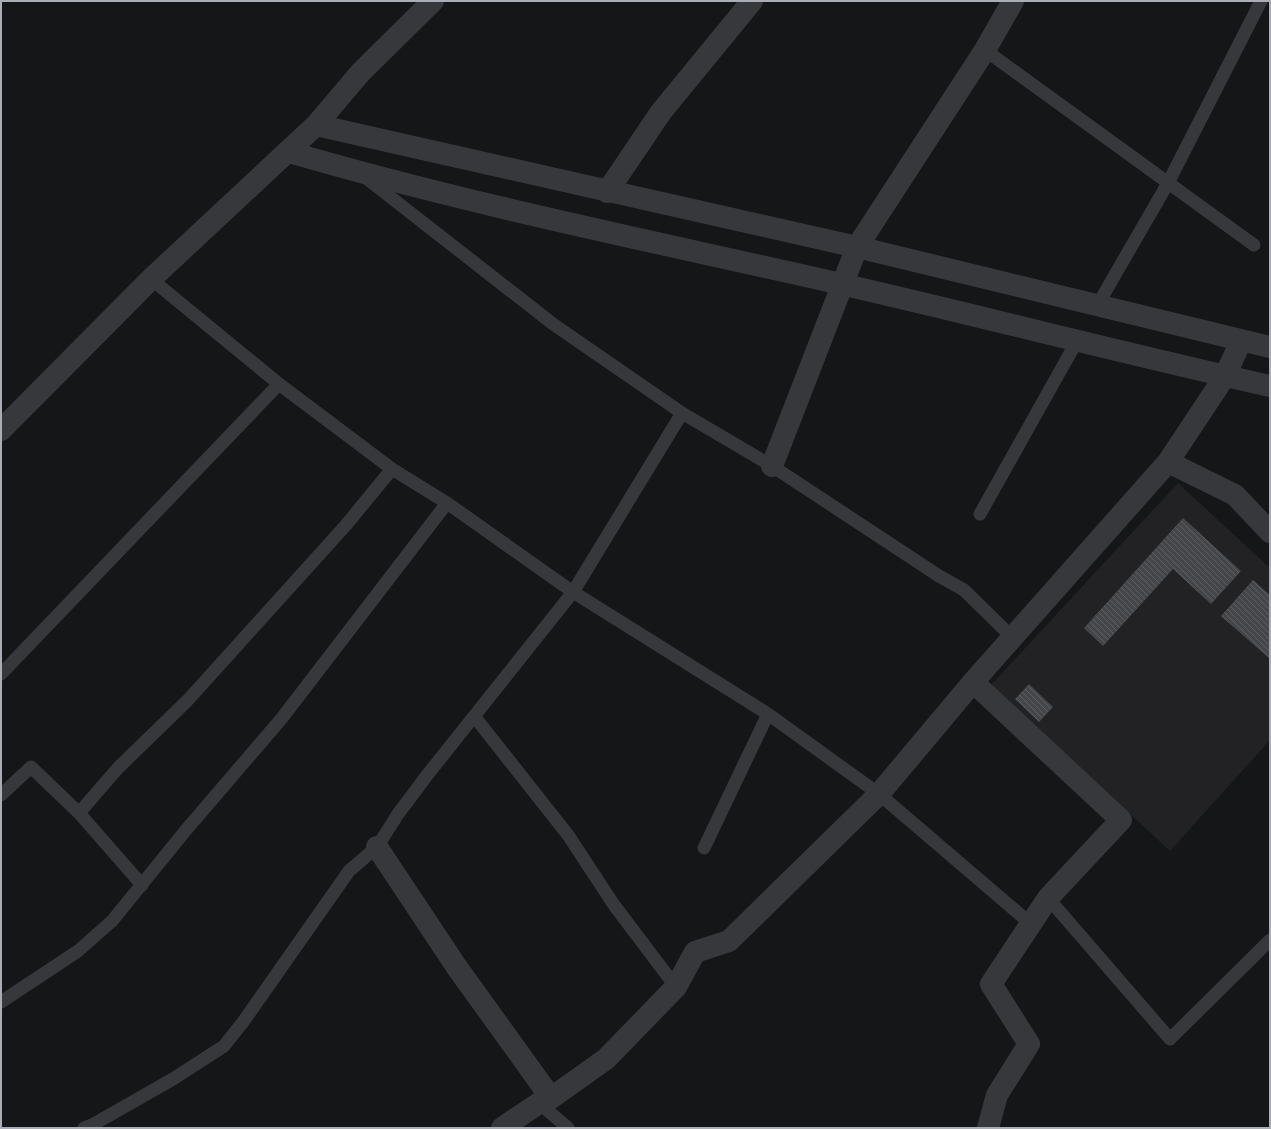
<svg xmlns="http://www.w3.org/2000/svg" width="1271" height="1129" font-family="Helvetica,sans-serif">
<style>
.built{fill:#222224}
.building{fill:url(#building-back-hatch)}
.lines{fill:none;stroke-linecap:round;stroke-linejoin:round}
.lane{stroke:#37383c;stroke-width:13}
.street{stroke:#37383c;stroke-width:22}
</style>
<defs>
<pattern id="building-back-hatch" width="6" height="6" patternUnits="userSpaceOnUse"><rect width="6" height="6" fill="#45464a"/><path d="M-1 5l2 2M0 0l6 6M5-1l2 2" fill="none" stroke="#5d5e62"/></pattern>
</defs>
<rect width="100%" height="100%" fill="#151617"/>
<path class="built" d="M1178 483 1270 568V740L1170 851 991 685Z"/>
<path class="building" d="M1183 518 1241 571 1211 604 1173 569 1103 646 1084 628Z
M1253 580 1270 595V659L1221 616Z
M1029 684 1053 707 1039 722 1015 699Z"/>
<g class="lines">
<path class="lane" d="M985 50 1254 245
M366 178 553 324 682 413 772 466 939 576 964 590 1012 637
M151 279 279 384 392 469 447 503 573 592 768 714 879 794 1031 924
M1097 306 1168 183 1261 1
M980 514 1077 341
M1 674 279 384
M474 716 568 835 614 905 676 987
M1 795 31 767 79 813 142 885
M79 813 118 768 187 701 346 525 392 469
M704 848 768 714
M1048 898 1170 1039 1270 940
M1 1002 78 951 112 921 186 830 282 718 447 503
M539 1103 568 1128
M84 1128 94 1124 173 1079 224 1046 243 1022 349 871 377 847 398 814 428 774 573 592 682 413"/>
<path class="street" d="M316 125 857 247 1270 347
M289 152C471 205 656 242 841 284 984 317 1127 354 1270 386
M607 192 661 112 752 1
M1 430 151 279 316 125 361 72 433 1
M1168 462 1235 495 1270 532
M772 466 857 247 985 50 1013 1
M973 682 1121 820 1048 898 991 984 1029 1044 997 1095 988 1128
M377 847 456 966 551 1098
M502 1128 539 1103 551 1098 606 1059 676 987 695 952 729 941 879 794 973 682 1168 462 1225 376 1241 341"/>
</g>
<rect width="1271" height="1129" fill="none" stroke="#a9aeb6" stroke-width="4"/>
</svg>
